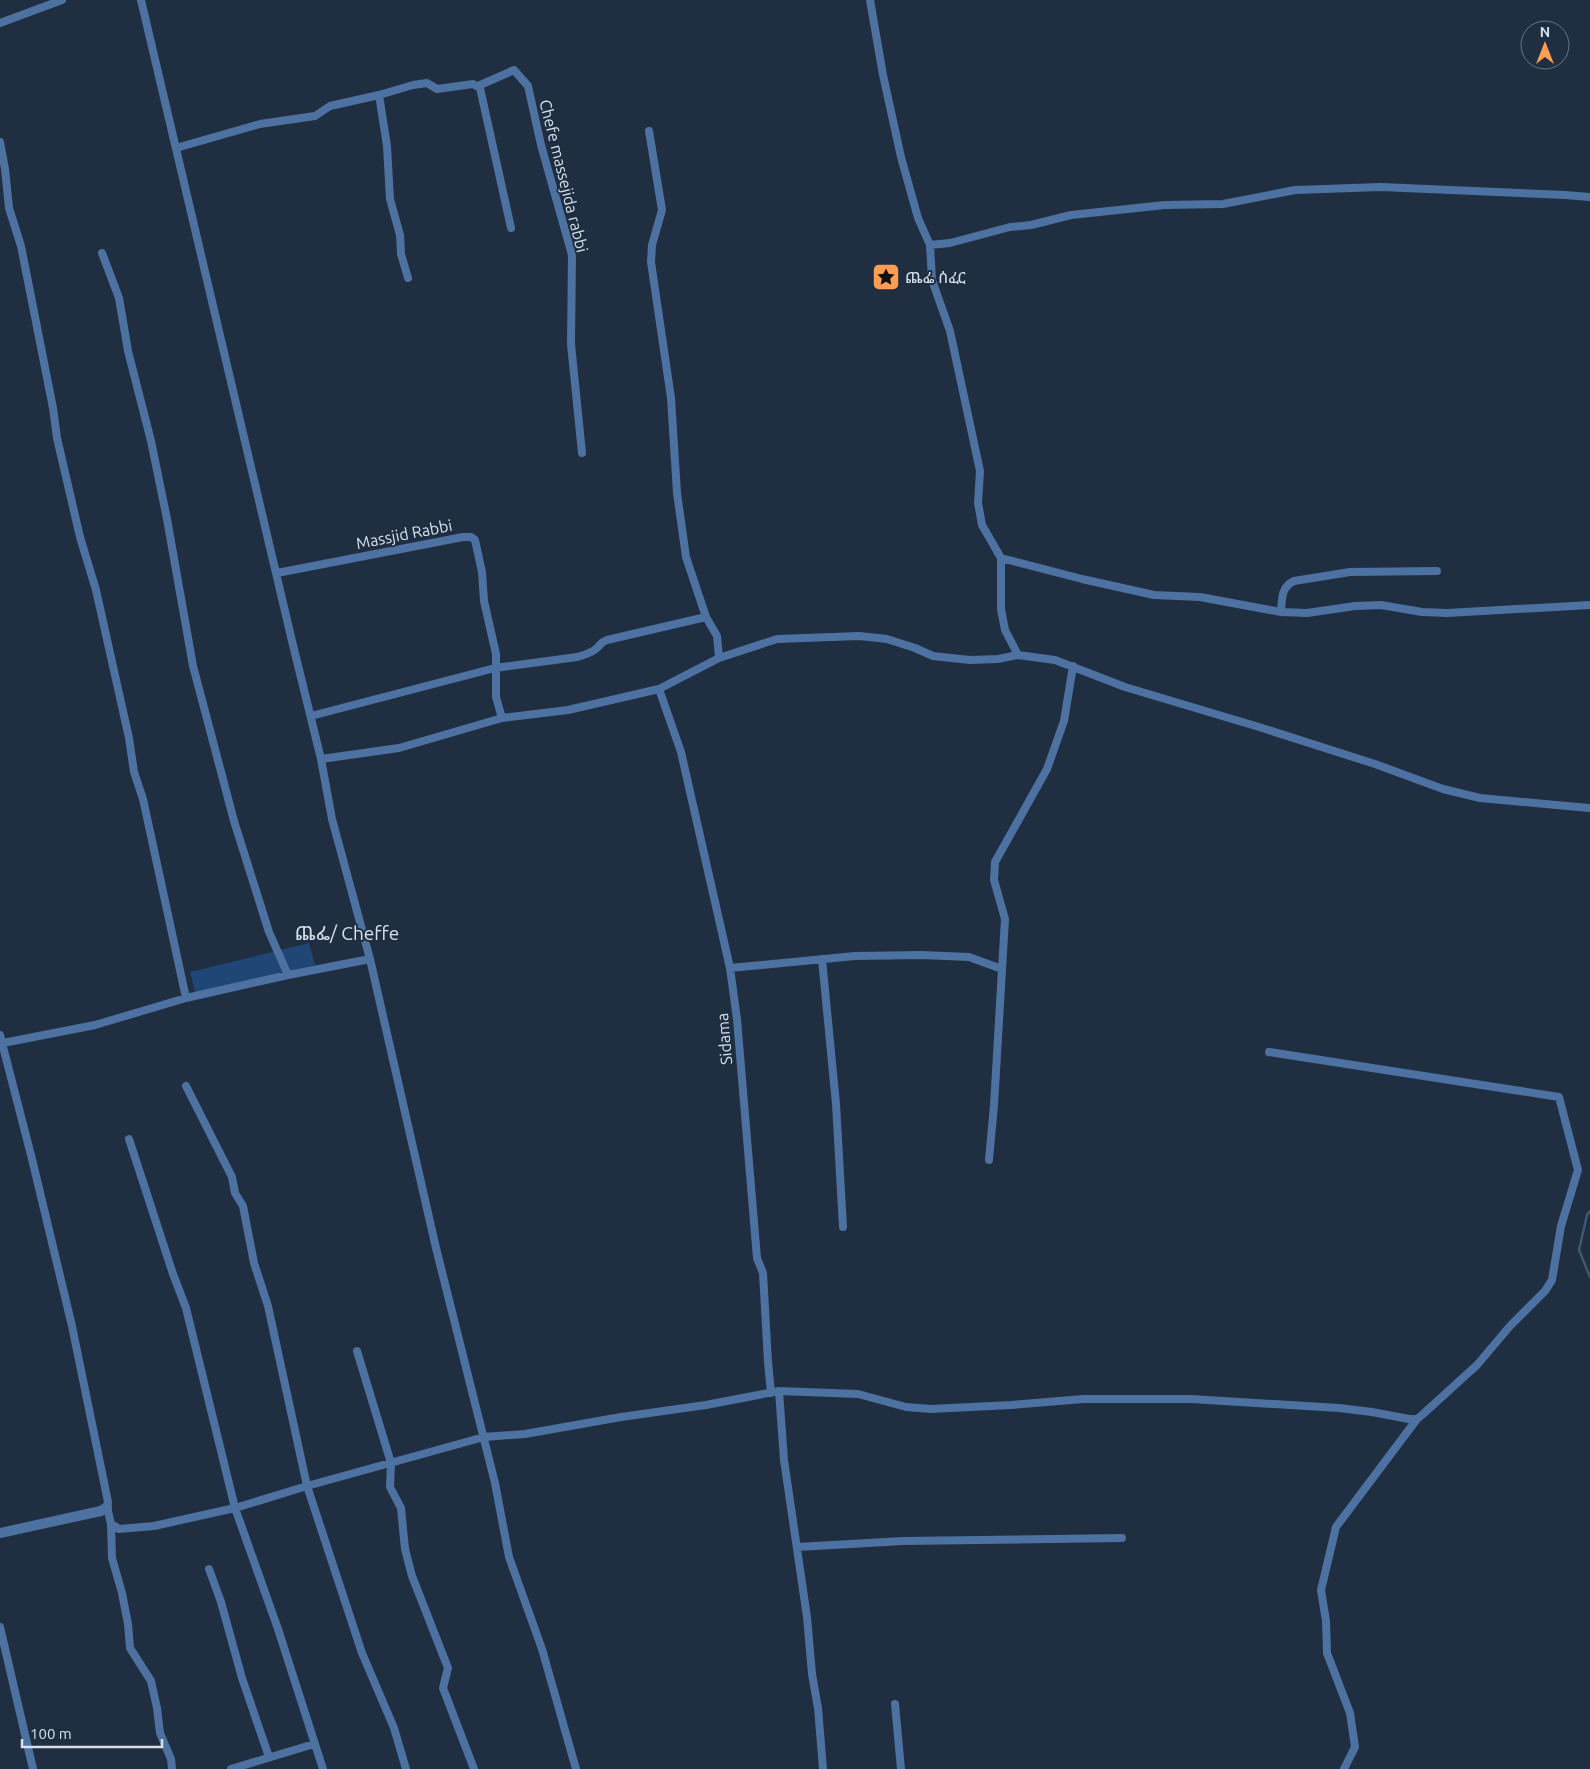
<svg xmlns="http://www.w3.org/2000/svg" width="1590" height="1769" font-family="Ubuntu,'Noto Sans Ethiopic',sans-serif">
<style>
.green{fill:#1f4674}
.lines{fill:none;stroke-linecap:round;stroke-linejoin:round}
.stream{stroke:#405874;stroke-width:2.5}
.minor{stroke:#4d72a1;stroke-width:8}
.tertiary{stroke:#4d72a1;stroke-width:10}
.labels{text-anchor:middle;stroke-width:4;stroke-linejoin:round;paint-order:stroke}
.street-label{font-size:16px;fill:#d6e0ec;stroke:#1f2e41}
.poi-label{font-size:16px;fill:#d6e0ec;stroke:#1f2e41;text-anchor:start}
.quarter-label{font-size:19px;fill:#d6e0ec;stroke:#1f2e41}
</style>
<rect width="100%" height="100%" fill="#1f2e41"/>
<path class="green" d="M309 943 315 965 195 992 190 972Z"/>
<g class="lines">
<path class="stream" d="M1590 1211 1587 1215 1579 1250 1590 1277"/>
<path class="minor" d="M141 0 292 641 321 759 332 819 370 959 436 1248 495 1483 509 1557 542 1649 576 1769
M870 0 883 75 901 157 918 218 930 245 932 280 950 331 980 471 978 503 982 525 1001 558V609L1005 630 1018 655
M0 23 62 0
M478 86 514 70 528 86 541 145 572 255 571 344 582 453
M379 95 387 146 390 199 400 235 401 254 408 278
M649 131 662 210 652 245 651 262 671 398 677 493 686 557 706 617 717 636 719 658
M0 142 5 169 9 208 21 246 53 408 57 438 80 537 96 590 129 738 134 772 143 799 186 998
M176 148 260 124 315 116 330 106 379 95 413 85 427 83 437 89 473 84 480 88 511 228
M930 245 950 243 1010 227 1031 225 1071 215 1165 205 1223 204 1295 190 1381 187 1565 195 1590 197
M102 253 119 298 128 351 151 441 167 519 193 666 206 715 234 821 269 932 288 975
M1001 558 1082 579 1154 595 1200 597 1281 612 1307 613 1355 606 1381 605 1422 612 1447 613 1590 605
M277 573 463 537H471L475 540 482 572 484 601 496 654V697L502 718
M1281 612C1282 599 1281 587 1294 581L1350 572 1437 571
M659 689 681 752 730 968 737 1019 757 1258 763 1273 768 1362 771 1393
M311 716 495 668 577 657C584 655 592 653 597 648 601 644 601 642 607 640L706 617
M321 759 399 748 502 718 568 710 659 689 719 658 777 639 859 636 887 639 915 648 933 656 970 660 998 659 1018 655 1055 660 1125 687 1259 727 1375 764 1443 789 1480 798 1589 808
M822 959 836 1104 843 1227
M730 968 855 956 922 955 969 957 1002 969
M0 1035 32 1159 72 1326 108 1502 107 1507 111 1524 119 1529 154 1526 235 1508 307 1486 484 1437 525 1434 621 1417 706 1405 779 1391 858 1394 906 1407 931 1409 1011 1405 1084 1399H1191L1339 1408 1372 1412 1409 1419H1417L1422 1415 1477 1365 1510 1326 1545 1291 1552 1280 1561 1226 1578 1170 1559 1097 1269 1052
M3 1043 95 1025 186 998 288 975 370 959
M186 1086 232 1177 235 1193 243 1206 254 1263 268 1306 307 1486 362 1653 394 1728 406 1769
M129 1139 173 1274 186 1308 235 1508 278 1629 323 1769
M989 1160 994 1105 1005 919 994 880 995 862 1047 769 1064 721 1073 666
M357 1351 391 1463 390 1487 401 1508 405 1549 412 1576 448 1668 443 1688 474 1769
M779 1391 784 1460 807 1617 812 1674 818 1708 823 1769
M111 1524 112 1558 122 1593 128 1624 130 1648 151 1681 157 1708 160 1733 171 1759 172 1769
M797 1547 903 1541 1122 1538
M209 1569 221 1602 242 1678 269 1757
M0 1627 33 1769
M895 1704 901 1769
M231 1769 314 1744
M1344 1769 1355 1747 1350 1713 1327 1653 1326 1621 1321 1590 1336 1527 1417 1419"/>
<path class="tertiary" d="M0 1533 101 1511 107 1507"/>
</g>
<defs>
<g id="sight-square" transform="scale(1.4375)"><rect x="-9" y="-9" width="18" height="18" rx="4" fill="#fc9d52" stroke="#1f2e41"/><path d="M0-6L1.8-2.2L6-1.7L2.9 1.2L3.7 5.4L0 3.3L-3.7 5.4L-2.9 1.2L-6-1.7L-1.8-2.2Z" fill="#111"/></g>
</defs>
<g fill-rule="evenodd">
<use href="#sight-square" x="886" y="277"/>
</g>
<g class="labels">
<g class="street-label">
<text transform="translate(564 176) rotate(76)" y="6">Chefe massejida rabbi</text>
<text transform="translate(404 534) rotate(-11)" y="6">Massjid Rabbi</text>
<text transform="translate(724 1039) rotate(-95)" y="6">Sidama</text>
</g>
<g class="poi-label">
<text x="905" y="283">ጨፌ ሰፈር</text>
</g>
<g class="quarter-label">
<text x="347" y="940">ጨፌ/ Cheffe</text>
</g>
</g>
<g transform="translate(1545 45)"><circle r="24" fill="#1f2e41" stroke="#687585"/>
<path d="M0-4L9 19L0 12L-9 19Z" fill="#fc9d52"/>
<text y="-8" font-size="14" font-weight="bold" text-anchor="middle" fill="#d6e0ec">N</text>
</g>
<path d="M22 1739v8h140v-8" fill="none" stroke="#d6e0ec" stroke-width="2.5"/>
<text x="30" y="1739" font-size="15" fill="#d6e0ec" stroke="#1f2e41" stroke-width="4" paint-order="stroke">100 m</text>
</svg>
